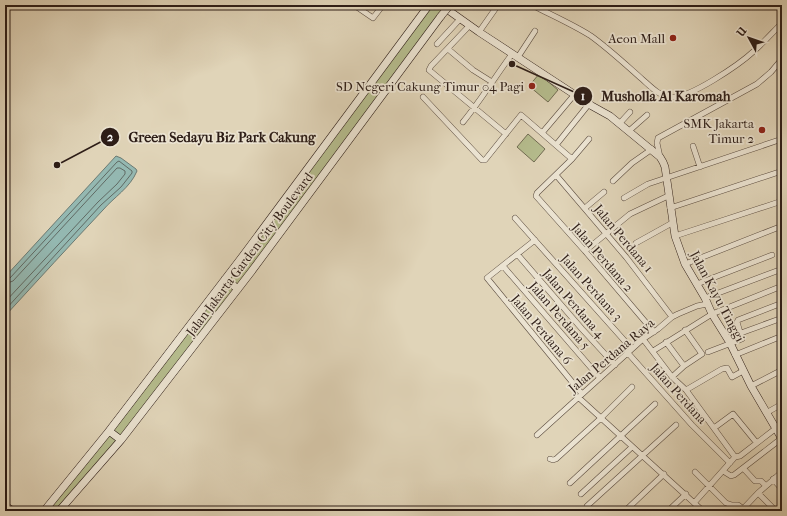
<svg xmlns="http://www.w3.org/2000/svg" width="787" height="516" font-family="'IM FELL French Canon',serif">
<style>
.green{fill:#b5bc8d;stroke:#716c52}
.water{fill:#94b8b1;stroke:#6b7a73}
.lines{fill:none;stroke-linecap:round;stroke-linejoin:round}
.shore{stroke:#606a64;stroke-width:1}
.street-casing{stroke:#5a4b3f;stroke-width:6}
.secondary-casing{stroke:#2d1d17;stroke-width:8}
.highway-casing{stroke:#2d1d17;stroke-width:10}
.street{stroke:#ebe3d1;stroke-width:5}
.secondary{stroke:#ebe3d1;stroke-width:7}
.highway{stroke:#e0d4b8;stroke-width:9}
.secondary-bridge-casing{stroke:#2d1d17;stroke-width:8;stroke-linecap:butt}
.secondary-bridge{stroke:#ebe3d1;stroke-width:7}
.poi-dot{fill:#8f2418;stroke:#ebe3d1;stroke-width:1.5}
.labels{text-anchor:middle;stroke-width:3.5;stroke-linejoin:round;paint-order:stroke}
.poi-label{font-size:13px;fill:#2d1d17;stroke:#ebe3d1;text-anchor:end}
.street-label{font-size:13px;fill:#2d1d17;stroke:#ebe3d1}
.leader{fill:none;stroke:#2d1d17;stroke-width:1.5}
.callout-dot{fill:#2d1d17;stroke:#ebe3d1;stroke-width:1.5}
.mark-label{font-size:12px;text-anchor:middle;font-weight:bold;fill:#fff}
.callout-label{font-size:14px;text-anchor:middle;font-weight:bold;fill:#2d1d17;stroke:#ebe3d1;stroke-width:3.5;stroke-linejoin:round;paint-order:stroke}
</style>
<rect width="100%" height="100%" fill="#e0d4b8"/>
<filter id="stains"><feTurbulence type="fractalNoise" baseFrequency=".005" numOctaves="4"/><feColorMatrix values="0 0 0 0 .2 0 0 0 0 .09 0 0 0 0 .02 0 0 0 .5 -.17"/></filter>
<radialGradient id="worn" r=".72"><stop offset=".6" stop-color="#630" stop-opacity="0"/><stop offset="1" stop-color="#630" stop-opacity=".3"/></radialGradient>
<path class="green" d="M429 5H438L446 10 121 440 59 511H44L109 431Z
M539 74 558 90 548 102 529 86Z
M528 134 545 149 534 162 517 147Z"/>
<path class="water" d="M116 156 121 158 136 169 137 171C130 188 114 197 103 210 70 245 38 280 5 316V277Z"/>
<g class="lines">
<path class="shore" d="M5 279 10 278 117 162 119 161 132 171V173L121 187 101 205 5 310
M5 284 13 281 117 168H120L125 171V174L117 184 98 202 5 302"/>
<g class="street-casing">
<path id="street" d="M354 5 373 18 383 5
M532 5C551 15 572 24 591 36 609 49 625 64 642 79 650 86 659 96 670 97 688 100 740 64 754 51 764 42 773 32 782 23
M470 25 431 66 429 70 506 134
M479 32 498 5
M437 44 460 19
M448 49 473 70 492 82
M518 57 535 31
M423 97 482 160H485L521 115 572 159 537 193 536 196 585 251 654 332
M782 110 781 112 782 115
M463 122C481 100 495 77 512 54
M620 123 630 112
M629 131 647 115
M542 133 575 94
M556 145 589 104
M693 146 700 167
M660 157 657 143 658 138 757 84 771 72 782 59
M572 159 589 139
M556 175 626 257 672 317
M613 181 632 163 652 149
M624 198 648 184 782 139
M585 208 604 192
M670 208 782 171
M515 218 631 348
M675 236 782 201
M535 240 487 278 582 394
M636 243 672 223
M585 251 630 214 668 196
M518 255 582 329 615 365
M685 264 782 226
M503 266 600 378
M697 284 772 255
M705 298 782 269
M741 333 782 318
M643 339 672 377 686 390 735 457
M666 342 684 366
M653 351 712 314 782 286
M627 352 692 425 730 463
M708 352 742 339 737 322 738 320 782 303
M735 355 782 336
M672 377 684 366 702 354 685 330
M751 386 782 370
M686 390 722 369 727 368 732 377 743 371
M578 397 703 511
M766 413 782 404
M714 428 733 414 756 442
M537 435 643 339 658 329 672 317 678 314 697 306 707 304
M550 459 553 460 556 459 601 418 632 387
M743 468 755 481H761L766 486
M723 471 731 476 734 475 782 438
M695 472 726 503 732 505H738L746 511
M773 479 782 489
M570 483 655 404
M758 493 772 507 769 511
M581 494 632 447
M694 503 735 457 740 456 775 429
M587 506 676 425
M625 511 664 474
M668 511 686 494
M741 511 758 493 782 472"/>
</g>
<g class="secondary-casing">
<path id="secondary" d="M441 5 479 32 592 106 610 116 660 157 663 162 665 167 675 236 685 264 705 298 712 314 730 343 751 386 782 439
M225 279 238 289
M109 431 121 440
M44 511 109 431 239 261 429 5
M59 511 121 440 251 272 441 16"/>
</g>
<g class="highway-casing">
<path id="highway" d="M5 507 11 511"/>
</g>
<use href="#street" class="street"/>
<use href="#secondary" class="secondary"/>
<use href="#highway" class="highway"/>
<g class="secondary-bridge-casing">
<path id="secondary-bridge" d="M441 16 450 5"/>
</g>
<use href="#secondary-bridge" class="secondary-bridge"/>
</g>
<g class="poi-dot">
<circle cx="673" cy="38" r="4"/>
<circle cx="532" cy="86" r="4"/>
<circle cx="762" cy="130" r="4"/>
</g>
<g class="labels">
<g class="poi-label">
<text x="665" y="43">Aeon Mall</text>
<text x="524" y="91">SD Negeri Cakung Timur 04 Pagi</text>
<text x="754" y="128">SMK Jakarta<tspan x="754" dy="15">Timur 2</tspan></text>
</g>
<g class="street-label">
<text transform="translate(624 238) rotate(50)" y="5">Jalan Perdana 1</text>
<text transform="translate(249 254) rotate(-53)" y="5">Jalan Jakarta Garden City Boulevard</text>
<text transform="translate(603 257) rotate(49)" y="5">Jalan Perdana 2</text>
<text transform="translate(592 287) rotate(48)" y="5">Jalan Perdana 3</text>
<text transform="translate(718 296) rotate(62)" y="5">Jalan Kayu Tinggi</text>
<text transform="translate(574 303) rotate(49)" y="5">Jalan Perdana 4</text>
<text transform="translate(560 315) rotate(49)" y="5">Jalan Perdana 5</text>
<text transform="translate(542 329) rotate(50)" y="5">Jalan Perdana 6</text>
<text transform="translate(611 355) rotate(-40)" y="5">Jalan Perdana Raya</text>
<text transform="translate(679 393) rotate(48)" y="5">Jalan Perdana</text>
</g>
</g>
<path class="leader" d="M512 64L583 96M57 165L110 137"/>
<g class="callout-dot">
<circle cx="512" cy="64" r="4"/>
<circle cx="57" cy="165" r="4"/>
<circle cx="583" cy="96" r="10"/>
<circle cx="110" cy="137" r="10"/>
</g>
<g class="mark-label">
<text x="583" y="100">1</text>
<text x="110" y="141">2</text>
</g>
<g class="callout-label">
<text x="666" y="101">Musholla Al Karomah</text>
<text x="222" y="142">Green Sedayu Biz Park Cakung</text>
</g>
<rect width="787" height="516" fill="none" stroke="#e0d4b8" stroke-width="20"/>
<rect x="6" y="6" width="775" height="504" fill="none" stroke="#2d1d17" stroke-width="2"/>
<rect x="10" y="10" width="767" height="496" fill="none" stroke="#2d1d17"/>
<g transform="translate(749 38) rotate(310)" stroke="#ebe3d1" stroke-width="3" paint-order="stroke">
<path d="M0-3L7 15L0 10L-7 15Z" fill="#2d1d17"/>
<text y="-6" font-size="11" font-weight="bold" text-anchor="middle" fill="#2d1d17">U</text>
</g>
<rect width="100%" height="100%" filter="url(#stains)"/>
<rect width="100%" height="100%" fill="url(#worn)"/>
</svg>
